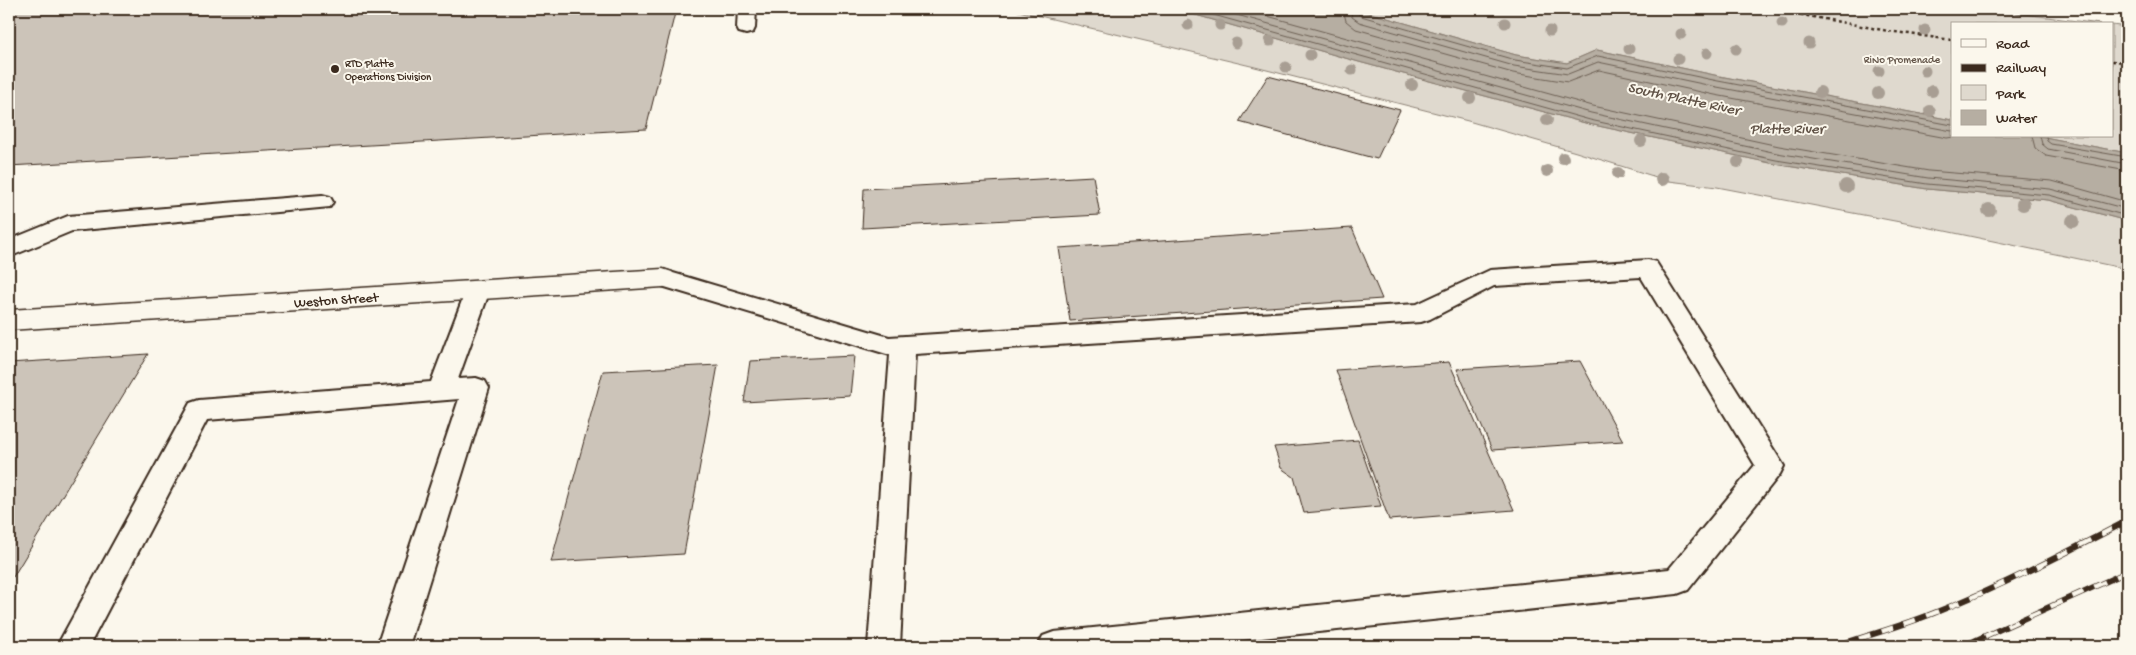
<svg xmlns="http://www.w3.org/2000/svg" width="2136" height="655" font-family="'Gochi Hand',sans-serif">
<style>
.green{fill:#dfd9ce;stroke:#8d8276}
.water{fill:#b6aea2;stroke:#85796d}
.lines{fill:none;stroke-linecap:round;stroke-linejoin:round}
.shore{stroke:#6c5f53;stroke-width:1}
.building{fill:#ccc4b9;stroke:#3b2a1e}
.service-casing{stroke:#3b2a1e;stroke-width:4}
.minor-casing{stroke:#3b2a1e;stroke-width:3}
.path{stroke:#3b2a1e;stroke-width:2.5;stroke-dasharray:3 3;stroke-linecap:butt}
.service{fill:#fbf7ec;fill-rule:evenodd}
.minor{fill:#fbf7ec;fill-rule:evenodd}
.rail-casing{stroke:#3b2a1e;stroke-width:6}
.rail{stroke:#fbf7ec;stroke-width:4.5;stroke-dasharray:12;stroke-linecap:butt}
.tree{fill:#a89e93}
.poi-dot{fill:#3b2a1e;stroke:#fbf7ec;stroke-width:2}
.labels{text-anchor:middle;stroke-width:4;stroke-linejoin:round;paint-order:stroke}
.far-park-label{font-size:11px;fill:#64564a;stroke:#fbf7ec}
.far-poi-label{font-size:11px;fill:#3b2a1e;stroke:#fbf7ec;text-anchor:start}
.street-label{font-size:14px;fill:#3b2a1e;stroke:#fbf7ec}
.water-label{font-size:15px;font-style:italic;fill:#605246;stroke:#fbf7ec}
</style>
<rect width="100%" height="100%" fill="#fbf7ec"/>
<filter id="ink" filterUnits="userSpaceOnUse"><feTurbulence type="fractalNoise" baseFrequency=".02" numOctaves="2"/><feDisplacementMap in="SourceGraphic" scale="10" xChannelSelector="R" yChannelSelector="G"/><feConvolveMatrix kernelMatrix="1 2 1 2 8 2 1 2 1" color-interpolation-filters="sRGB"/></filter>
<g filter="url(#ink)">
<path class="green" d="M1010 9H1175L1359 62 1589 124 1775 164 1927 189 2048 200 2127 221V269L1926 227 1717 187 1669 181 1576 152 1468 121 1251 66Z
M1356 9H1986L2100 24H1952V120L1719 76 1597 50 1567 63 1516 55Z
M2112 25 2127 27V153L2039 136H2112Z"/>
<path class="water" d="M1175 9H1356L1516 55 1567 63 1597 50 1719 76 1952 120V136H2039L2127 153V221L2048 200 1927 189 1775 164 1589 124 1359 62Z"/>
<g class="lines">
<path class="shore" d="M1192 9 1590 120 1776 160 1927 184 2049 195 2127 216
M1215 9 1591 113 1777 153 1928 178 2050 189 2127 209
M1242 9 1593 106 1779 146 1929 171 2052 181 2127 202
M1343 9 1346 21 1356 29 1513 73 1568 82 1599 70 1715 95 1947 138 1960 136
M1350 9 1352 17 1359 22 1514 66 1568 74 1598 62 1717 87 1952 131
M1356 9 1357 13 1361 16 1515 60 1567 68 1598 56 1718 81 1952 125
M2032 136 2035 148 2046 156 2127 171
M2040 136 2042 144 2048 149 2127 164
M2046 136 2047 141 2051 144 2127 157"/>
</g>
<path class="building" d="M9 9H676L646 129 9 166Z
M1268 76 1400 110 1377 159 1239 122Z
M1093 176 1100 215 862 228 864 189Z
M1352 228 1382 299 1070 321 1059 248Z
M148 354 13 577H9V363Z
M854 356 850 396 744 402 750 361Z
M1580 361 1623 441 1492 450 1457 369Z
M1449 362 1514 510 1389 520 1336 370Z
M718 365 684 554 551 562 603 371Z
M1358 440 1381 506 1304 513 1294 477 1281 468 1274 447Z"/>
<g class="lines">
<g class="service-casing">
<path id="service" d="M738 9H756L755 28 753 32 746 34 739 32 737 28Z
M322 195 330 197 333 202 330 207 72 231 9 257V240L68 216Z
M1648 260 1656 262 1784 466 1780 474 1688 590 1677 594 1187 646H1038L1043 636 1054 632 1669 569 1755 465 1641 277 1494 286 1430 319 1421 322 915 354 900 646H868L890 355 655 284 651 278 655 272 663 270 889 337 1417 304 1490 270Z
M478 282 487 284 490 290 458 379 476 378 485 381 489 388 409 646H377L459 399 207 420 89 646H57L190 403 199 400 431 382 466 290 469 284Z"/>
</g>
<g class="minor-casing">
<path id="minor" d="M663 269 672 272 676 278 672 284 663 287 9 330V310Z"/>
</g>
<path class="path" d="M1771 9 1888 31 1952 40
M2112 61 2127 62"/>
<use href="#service" class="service"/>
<use href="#minor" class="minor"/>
<g class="rail-casing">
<path id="rail" d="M1836 646C1869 635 1902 626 1934 613 2000 587 2064 554 2127 521
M1963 646 2127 572"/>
</g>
<use href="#rail" class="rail"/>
</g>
<g class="tree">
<circle cx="1505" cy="23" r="5.5"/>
<circle cx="1782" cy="23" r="5.5"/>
<circle cx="1188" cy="25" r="5.5"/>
<circle cx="1220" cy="25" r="5.5"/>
<circle cx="1925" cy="30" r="5.5"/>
<circle cx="1550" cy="31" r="5.5"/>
<circle cx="1681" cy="34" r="5.5"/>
<circle cx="1270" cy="41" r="5.5"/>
<circle cx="1236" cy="43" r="5.5"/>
<circle cx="1809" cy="43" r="5.5"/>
<circle cx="1629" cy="49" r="5.5"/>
<circle cx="1736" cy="49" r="5.5"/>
<circle cx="1707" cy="53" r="5.5"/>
<circle cx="1310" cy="55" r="5.5"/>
<circle cx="1678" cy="59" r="5.5"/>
<circle cx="1286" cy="67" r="5.5"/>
<circle cx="1352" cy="70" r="5.5"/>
<circle cx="1879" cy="71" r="5.5"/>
<circle cx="1925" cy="71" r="5.5"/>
<circle cx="1412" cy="85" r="6"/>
<circle cx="1932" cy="91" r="6"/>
<circle cx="1820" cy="92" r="6"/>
<circle cx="1878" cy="93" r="6"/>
<circle cx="1470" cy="98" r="6"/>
<circle cx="1930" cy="111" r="6"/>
<circle cx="1547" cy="120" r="6"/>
<circle cx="1641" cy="141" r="6"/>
<circle cx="1563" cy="158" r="6"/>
<circle cx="1738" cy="162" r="6"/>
<circle cx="1547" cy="171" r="6"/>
<circle cx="1618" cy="173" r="6"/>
<circle cx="1662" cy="179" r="7"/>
<circle cx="1846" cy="186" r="7"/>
<circle cx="2023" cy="204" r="7"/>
<circle cx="1989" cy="210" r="7"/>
<circle cx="2073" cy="221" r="7"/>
</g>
</g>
<circle class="poi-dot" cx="335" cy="69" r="5"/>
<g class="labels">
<g class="far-park-label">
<text x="1902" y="63">RiNo Promenade</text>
</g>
<g class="far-poi-label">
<text x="345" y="67">RTD Platte<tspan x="345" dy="13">Operations Division</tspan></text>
</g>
<g class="street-label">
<text transform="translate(336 299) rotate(-4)" y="5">Weston Street</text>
</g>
<g class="water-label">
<text transform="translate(1684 98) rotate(12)" y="5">South Platte River</text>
<text x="1787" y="133">Platte River</text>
</g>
</g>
<rect width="2136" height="655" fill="none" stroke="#fbf7ec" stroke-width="30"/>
<rect x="15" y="15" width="2106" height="625" fill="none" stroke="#3b2a1e" stroke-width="2" filter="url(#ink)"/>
<rect x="1951" y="22" width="162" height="115" fill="#fbf7ec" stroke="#aea59a"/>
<rect x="1961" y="39" width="25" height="8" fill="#fbf7ec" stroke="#aea59a"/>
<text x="1996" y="48" font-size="15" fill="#3b2a1e">Road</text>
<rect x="1961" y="64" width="25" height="8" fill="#3b2a1e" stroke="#aea59a"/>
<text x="1996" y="72" font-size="15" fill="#3b2a1e">Railway</text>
<rect x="1961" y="85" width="25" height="15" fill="#dfd9ce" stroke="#aea59a"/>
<text x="1996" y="98" font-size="15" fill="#3b2a1e">Park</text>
<rect x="1961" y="110" width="25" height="15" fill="#b6aea2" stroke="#aea59a"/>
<text x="1996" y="122" font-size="15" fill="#3b2a1e">Water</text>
</svg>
